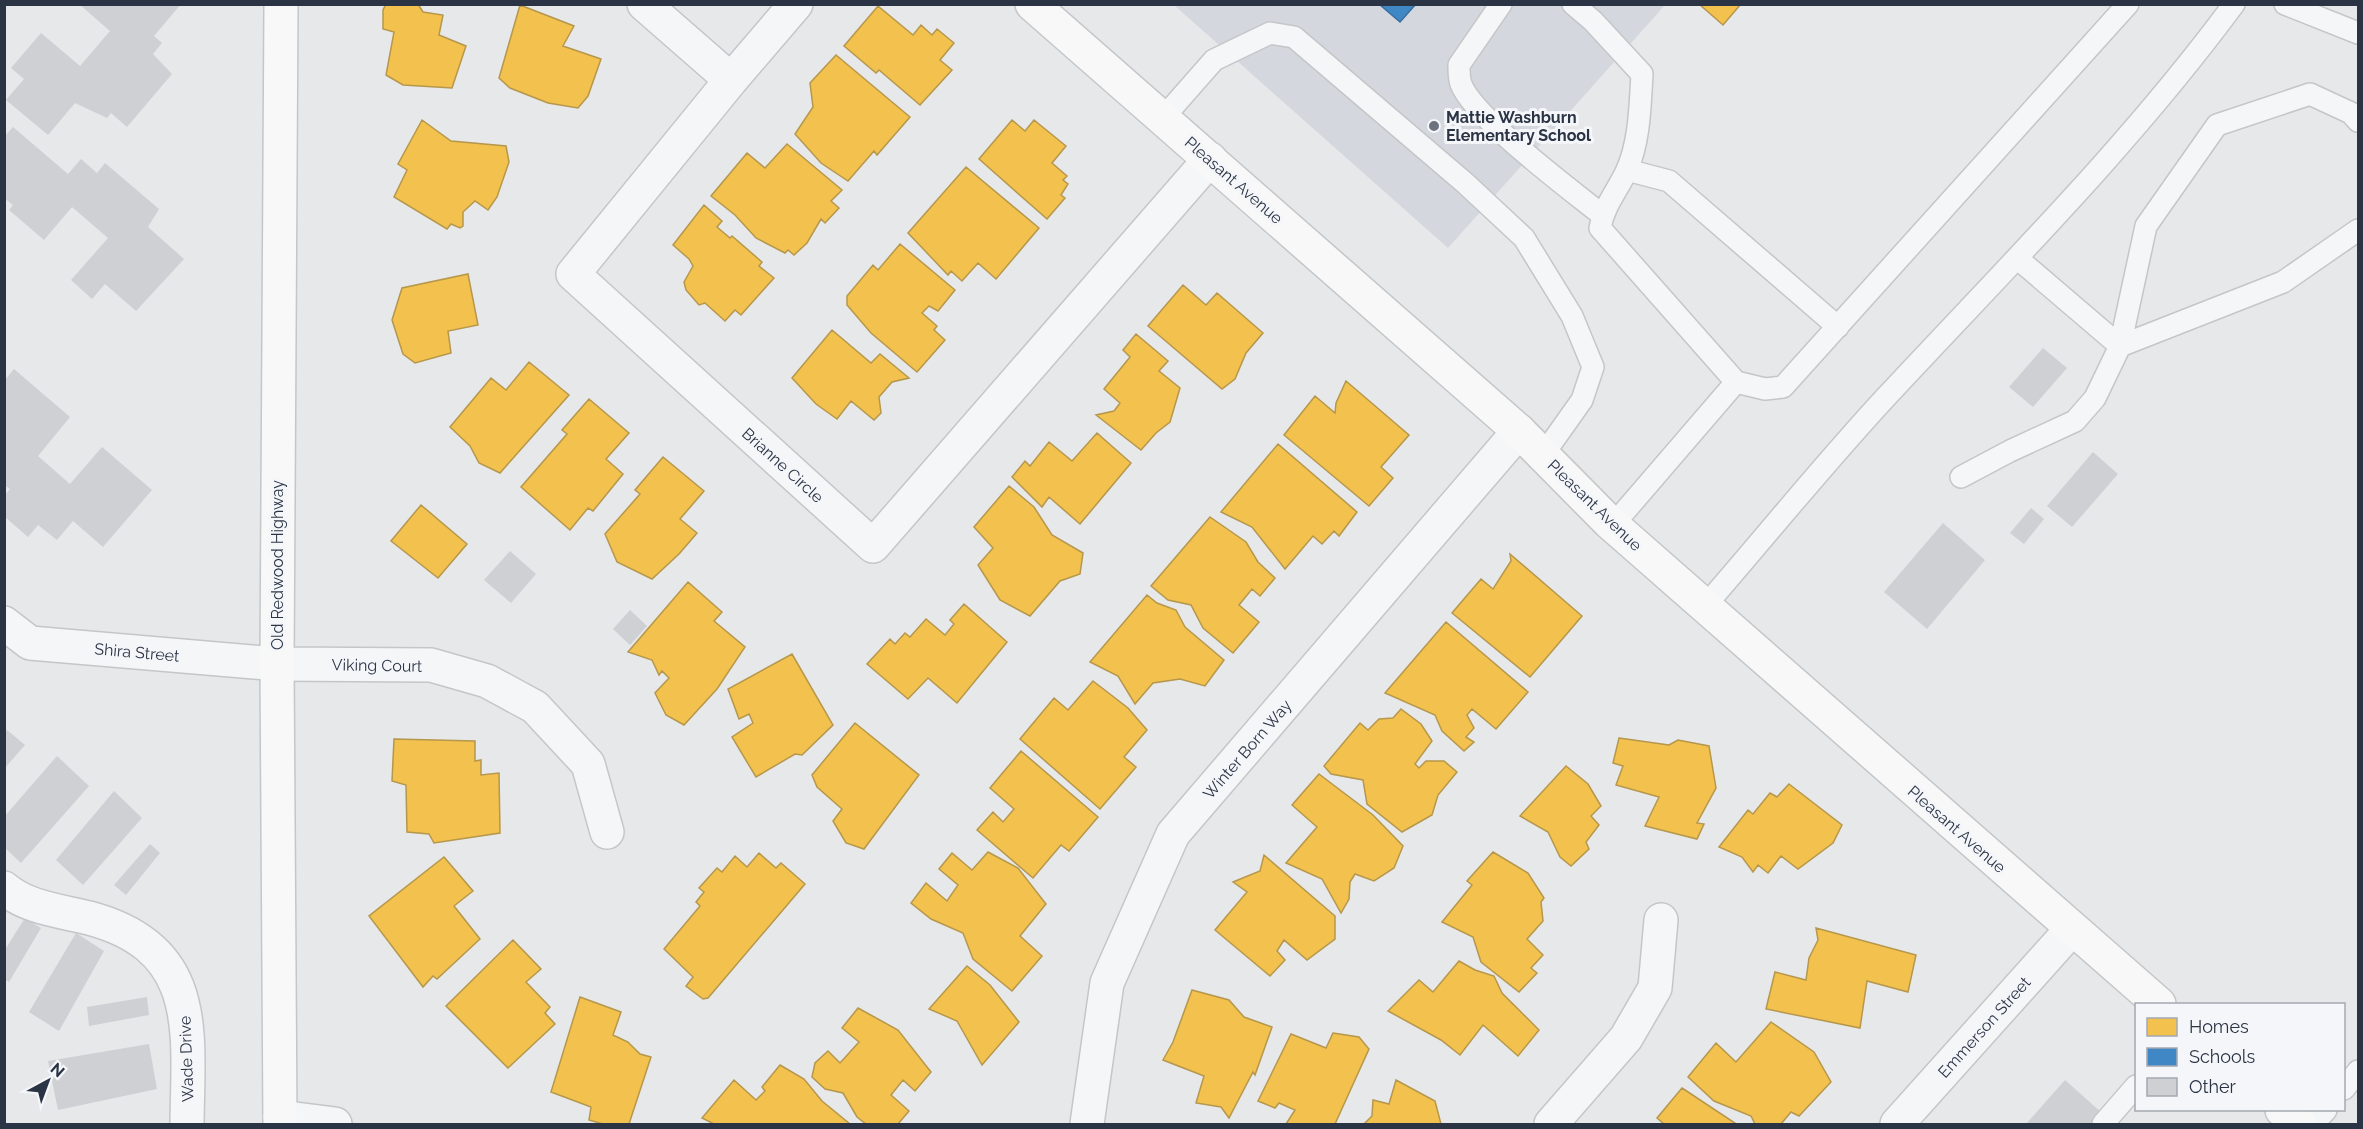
<svg xmlns="http://www.w3.org/2000/svg" width="2363" height="1129" font-family="Raleway,sans-serif">
<style>
.built{fill:#d4d7dd}
.homes{fill:#f2c14e;stroke:#b6974b;stroke-width:1.5}
.schools{fill:#3f88c5;stroke:#396f9f;stroke-width:1.5}
.building{fill:#ced0d3}
.lines{fill:none;stroke-linecap:round;stroke-linejoin:round}
.lane-casing{stroke:#c4c6c8;stroke-width:24}
.street-casing{stroke:#c4c6c8;stroke-width:36}
.secondary-casing{stroke:#c4c6c8;stroke-width:36}
.lane{stroke:#f5f6f7;stroke-width:21}
.street{stroke:#f5f6f7;stroke-width:33}
.secondary{stroke:#f8f8f8;stroke-width:33}
.poi-dot{fill:#6c737f;stroke:#f4f6f9;stroke-width:2}
.labels{text-anchor:middle;stroke-width:6;stroke-linejoin:round;paint-order:stroke}
.poi-label{font-size:16px;font-weight:bold;fill:#2b3445;stroke:#f4f6f9;text-anchor:start}
.street-label{font-size:16px;fill:#2b3445;stroke:#f4f6f9}
</style>
<rect width="100%" height="100%" fill="#e6e8ea"/>
<path class="built" d="M1174 5H1665L1448 248Z"/>
<path class="homes" d="M386 4H418L423 12 443 15 439 35 466 46 452 88 403 85 386 75 394 32 383 29V10Z
M1699 4H1741L1723 25Z
M520 5 574 26 563 46 601 59 588 96 578 108 548 103 510 88 499 78Z
M878 6 913 35 921 25 932 35 937 29 954 43 940 60 952 70 920 105 879 70 876 73 844 46Z
M836 55 910 117 877 155 874 151 848 181 821 163 795 134 813 107 810 83Z
M422 120 451 141 506 146 509 162 497 197 488 210 475 201 463 212V226L460 228 451 224 447 229 394 197 407 170 398 164Z
M1012 120 1025 131 1034 120 1066 146 1052 163 1067 176 1063 180 1068 184 1061 195 1065 198 1047 219 979 159Z
M787 144 842 190 831 201 839 208 825 223 821 219 807 243 794 255 788 250 785 253 756 238 735 215 711 196 747 153 765 168Z
M966 167 1039 228 996 279 978 263 962 281 951 271 948 275 908 233Z
M704 205 722 221 717 227 730 238 732 236 762 262 759 266 774 278 741 315 735 310 725 321 705 303 699 305 686 290 684 282 693 266 689 259 673 245Z
M900 244 955 290 938 311 929 306 922 313 937 326 934 330 945 340 917 372 871 333 847 305V296L873 265 878 270Z
M468 274 478 325 448 331 451 353 415 363 403 354 392 320 402 288Z
M1183 285 1206 305 1217 293 1263 333 1246 353 1235 379 1222 389 1148 326Z
M832 330 871 363 880 354 909 378 892 382 879 397 881 413 874 420 851 401 837 419 816 404 792 378Z
M1136 334 1168 361 1159 371 1180 388 1170 422 1156 433 1141 450 1096 415 1114 411 1120 403 1104 389 1130 357 1123 350Z
M529 362 569 395 500 473 479 463 470 446 450 427 491 378 506 390Z
M1346 381 1409 435 1381 467 1393 478 1369 506 1284 435 1315 396 1335 413 1336 403Z
M589 399 629 433 606 459 623 474 593 511 588 508 570 530 521 487 567 434 562 430Z
M1097 433 1131 463 1080 524 1049 497 1042 507 1012 477 1025 461 1030 466 1049 442 1072 461Z
M1278 444 1357 512 1339 536 1334 531 1322 544 1313 536 1285 569 1252 527 1221 512Z
M663 457 704 491 680 519 697 533 679 554 652 579 617 562 605 534 640 494 635 490Z
M1009 486 1034 507 1052 535 1083 553 1080 574 1060 581 1030 616 1000 600 978 565 993 548 974 527Z
M421 505 467 544 438 578 391 541Z
M1210 517 1246 542 1258 562 1275 578 1260 596 1252 589 1239 605 1259 622 1233 653 1203 628 1191 605 1168 600 1151 586Z
M1510 554 1582 616 1530 677 1452 613 1481 579 1493 589 1511 561Z
M688 582 722 612 714 621 745 647 717 689 684 725 666 715 655 693 669 678 662 671 659 675 652 660 628 652Z
M1147 595 1157 603 1176 610 1185 627 1224 660 1205 686 1180 679 1153 683 1135 704 1118 676 1090 662Z
M964 604 1007 642 957 703 928 678 908 699 867 664 890 639 895 644 905 633 910 637 926 619 945 635 954 624 950 620Z
M1446 622 1528 692 1496 729 1472 709 1467 715 1474 728 1466 737 1474 742 1464 751 1442 731 1435 715 1385 693Z
M792 654 833 725 802 755 795 754 756 777 732 737 753 723 749 714 739 719 728 689Z
M1093 681 1128 708 1147 730 1124 757 1136 767 1100 809 1020 739 1054 698 1068 710Z
M1401 709 1421 724 1432 741 1415 764 1419 768 1426 761H1444L1457 772 1438 795 1432 815 1402 832 1367 804 1363 780 1331 774 1324 766 1360 723 1368 730 1379 719 1393 718Z
M855 723 919 775 864 849 846 843 833 821 842 809 817 787 812 775Z
M1619 738 1669 745 1678 740 1709 746 1716 788 1697 823 1704 824 1697 839 1645 826 1659 797 1616 785 1623 766 1613 763Z
M394 739 475 741V761L481 760V775L499 773 500 833 434 843 429 834 407 832 406 785 392 781Z
M1021 751 1098 817 1069 851 1061 845 1033 878 977 830 993 812 1003 822 1014 809 990 788Z
M1566 766 1588 784 1601 806 1591 816 1599 825 1586 842 1589 849 1571 866 1560 857 1548 832 1520 816Z
M1319 774 1373 815 1403 846 1394 868 1374 881 1355 874 1350 882 1349 899 1341 913 1322 879 1286 863 1317 827 1292 805Z
M1789 784 1842 825 1833 843 1798 869 1781 856 1768 873 1758 865 1753 872 1742 857 1719 847 1748 810 1753 814 1770 793 1777 797Z
M988 852 1018 868 1046 904 1020 936 1042 956 1012 991 973 959 963 933 931 919 911 903 926 883 947 901 958 885 939 869 952 853 972 870Z
M1493 852 1528 873 1544 898 1541 902 1543 921 1527 939 1543 955 1531 968 1537 973 1519 992 1481 962 1473 937 1442 922 1472 885 1467 881Z
M759 853 776 868 781 863 805 884 708 998 703 999 686 986 693 977 664 949 700 906 696 902 704 892 699 888 717 868 722 872 735 856 747 867Z
M1264 855 1335 916V939L1307 960 1284 940 1277 951 1285 960 1270 976 1215 930 1247 892 1233 882 1260 871Z
M444 857 473 891 454 906 480 939 437 979 433 976 423 987 369 916Z
M1816 928 1916 955 1908 992 1867 981 1860 1028 1766 1009 1775 972 1806 980 1809 958 1818 940Z
M513 940 541 969 526 982 550 1007 545 1013 555 1024 508 1068 446 1006Z
M1459 961 1475 970 1494 976 1502 993 1539 1030 1518 1056 1483 1025 1460 1055 1441 1040 1388 1011 1419 980 1433 992Z
M967 966 990 985 1019 1022 982 1065 957 1021 929 1009Z
M1192 990 1229 1000 1244 1017 1272 1027 1255 1075 1253 1072 1229 1118 1221 1107 1196 1103 1204 1076 1163 1060 1173 1042Z
M580 997 621 1012 613 1035 628 1042 640 1054 651 1057 629 1124H603L589 1120 591 1107 551 1092Z
M858 1008 898 1030 931 1072 915 1091 903 1080 891 1095 909 1111 898 1124H866L857 1117 843 1093 825 1089 812 1077 815 1063 828 1051 840 1063 859 1042 842 1028Z
M1771 1022 1814 1052 1831 1082 1799 1116 1791 1112 1781 1124H1755L1751 1116 1714 1101 1688 1077 1716 1043 1736 1062Z
M1333 1033 1359 1037 1369 1049 1335 1124H1286L1295 1110 1279 1103 1275 1108 1258 1101 1291 1034 1326 1048Z
M780 1065 804 1079 822 1101 850 1124H714L702 1118 734 1080 756 1100 765 1091 762 1087Z
M1396 1080 1435 1101 1441 1124H1364L1372 1116 1373 1100 1389 1104Z
M1682 1088 1735 1123 1736 1124H1664L1657 1118Z"/>
<path class="schools" d="M1379 4H1416L1400 22Z"/>
<path class="building" d="M79 4H181L154 36 162 43 153 54 172 74 127 127 111 113 107 118 75 103 48 135 6 100 24 79 11 68 41 33 80 66 110 31Z
M13 127 68 174 81 159 97 173 105 163 159 209 148 227 184 259 136 311 105 284 92 299 71 280 108 238 72 207 44 240 9 210 13 205 4 198V137Z
M2043 348 2067 368 2033 407 2009 387Z
M14 369 70 417 38 456 70 484 102 447 152 490 103 547 73 521 57 540 38 525 28 537 5 517V495L10 489 4 485V381Z
M2093 452 2118 474 2072 527 2047 506Z
M2031 508 2044 519 2024 544 2010 533Z
M1943 523 1985 560 1927 629 1884 592Z
M510 551 536 574 511 603 484 580Z
M630 610 647 626 630 645 613 629Z
M7 730 25 745 4 769V733Z
M57 756 89 786 21 863 4 847V817Z
M114 791 142 818 83 885 56 860Z
M150 844 160 853 126 895 114 885Z
M25 918 41 928 9 982 4 979V951Z
M76 933 104 951 59 1031 29 1012Z
M147 997 149 1015 89 1026 87 1007Z
M149 1044 157 1089 58 1110 48 1061Z
M2065 1080 2102 1113 2092 1124H2026Z"/>
<g class="lines">
<g class="lane-casing">
<path id="lane" d="M1501 4 1459 65C1459 71 1459 79 1461 84 1473 117 1571 190 1602 215
M1573 4 1593 21 1642 74C1640 105 1640 140 1627 170 1618 190 1604 205 1600 228L1736 382
M2285 4 2358 33
M1163 118 1214 60 1270 33 1294 37 1465 183 1524 238 1572 316 1593 367 1582 400 1543 455
M1627 170 1669 181 1838 327
M2017 258 2120 346 2283 282 2358 230
M1961 477 2010 451 2075 421 2095 398 2120 346 2146 226 2217 125 2310 94 2351 113 2358 121
M1613 525 1736 382 1765 389 1783 387 2128 4
M1705 606C1765 537 1823 465 1886 397 2005 269 2130 145 2234 4
M2344 1089 2358 1071
M2103 1124 2136 1086
M2313 1124 2326 1110"/>
</g>
<g class="street-casing">
<path id="street" d="M644 4 731 80
M796 4 731 80 573 274 873 546 1210 159
M4 623 30 643 277 664 431 665 487 681 535 707 588 764 607 832
M4 888C27 908 61 911 89 918 202 948 188 1031 187 1124
M280 1117 335 1124
M1087 1124 1107 983 1173 834 1519 431
M1551 1124 1626 1038 1655 988 1661 920
M1897 1124 2071 930"/>
</g>
<g class="secondary-casing">
<path id="secondary" d="M1032 4 1519 431 1609 522 2159 1004
M2282 1110 2299 1124
M280 1124 277 664 281 4"/>
</g>
<use href="#lane" class="lane"/>
<use href="#street" class="street"/>
<use href="#secondary" class="secondary"/>
</g>
<circle class="poi-dot" cx="1434" cy="126" r="6"/>
<g class="labels">
<g class="poi-label">
<text x="1446" y="123">Mattie Washburn<tspan x="1446" dy="18">Elementary School</tspan></text>
</g>
<g class="street-label">
<text transform="translate(1234 180) rotate(41)" y="6">Pleasant Avenue</text>
<text transform="translate(783 465) rotate(42)" y="6">Brianne Circle</text>
<text transform="translate(1595 505) rotate(44)" y="6">Pleasant Avenue</text>
<text transform="translate(277 565) rotate(-90)" y="6">Old Redwood Highway</text>
<text transform="translate(137 652) rotate(5)" y="6">Shira Street</text>
<text transform="translate(377 665) rotate(1)" y="6">Viking Court</text>
<text transform="translate(1247 749) rotate(-49)" y="6">Winter Born Way</text>
<text transform="translate(1957 829) rotate(41)" y="6">Pleasant Avenue</text>
<text transform="translate(1984 1027) rotate(-48)" y="6">Emmerson Street</text>
<text transform="translate(186 1059) rotate(-92)" y="6">Wade Drive</text>
</g>
</g>
<rect width="2363" height="1129" fill="none" stroke="#2b3445" stroke-width="12"/>
<rect x="2135" y="1003" width="210" height="108" fill="#f4f6f9" stroke="#a4a8b1" stroke-width="1.5"/>
<rect x="2147" y="1018" width="30" height="18" fill="#f2c14e" stroke="#a4a8b1" stroke-width="1.5"/>
<text x="2189" y="1033" font-size="18" fill="#2b3445">Homes</text>
<rect x="2147" y="1048" width="30" height="18" fill="#3f88c5" stroke="#a4a8b1" stroke-width="1.5"/>
<text x="2189" y="1063" font-size="18" fill="#2b3445">Schools</text>
<rect x="2147" y="1078" width="30" height="18" fill="#ced0d3" stroke="#a4a8b1" stroke-width="1.5"/>
<text x="2189" y="1093" font-size="18" fill="#2b3445">Other</text>
<g transform="translate(48 1081) rotate(41)" stroke="#f4f6f9" stroke-width="4.5" paint-order="stroke">
<path d="M0-4.5L10 22L0 15L-10 22Z" fill="#2b3445"/>
<text y="-9" font-size="16" font-weight="bold" text-anchor="middle" fill="#2b3445">N</text>
</g>
</svg>
